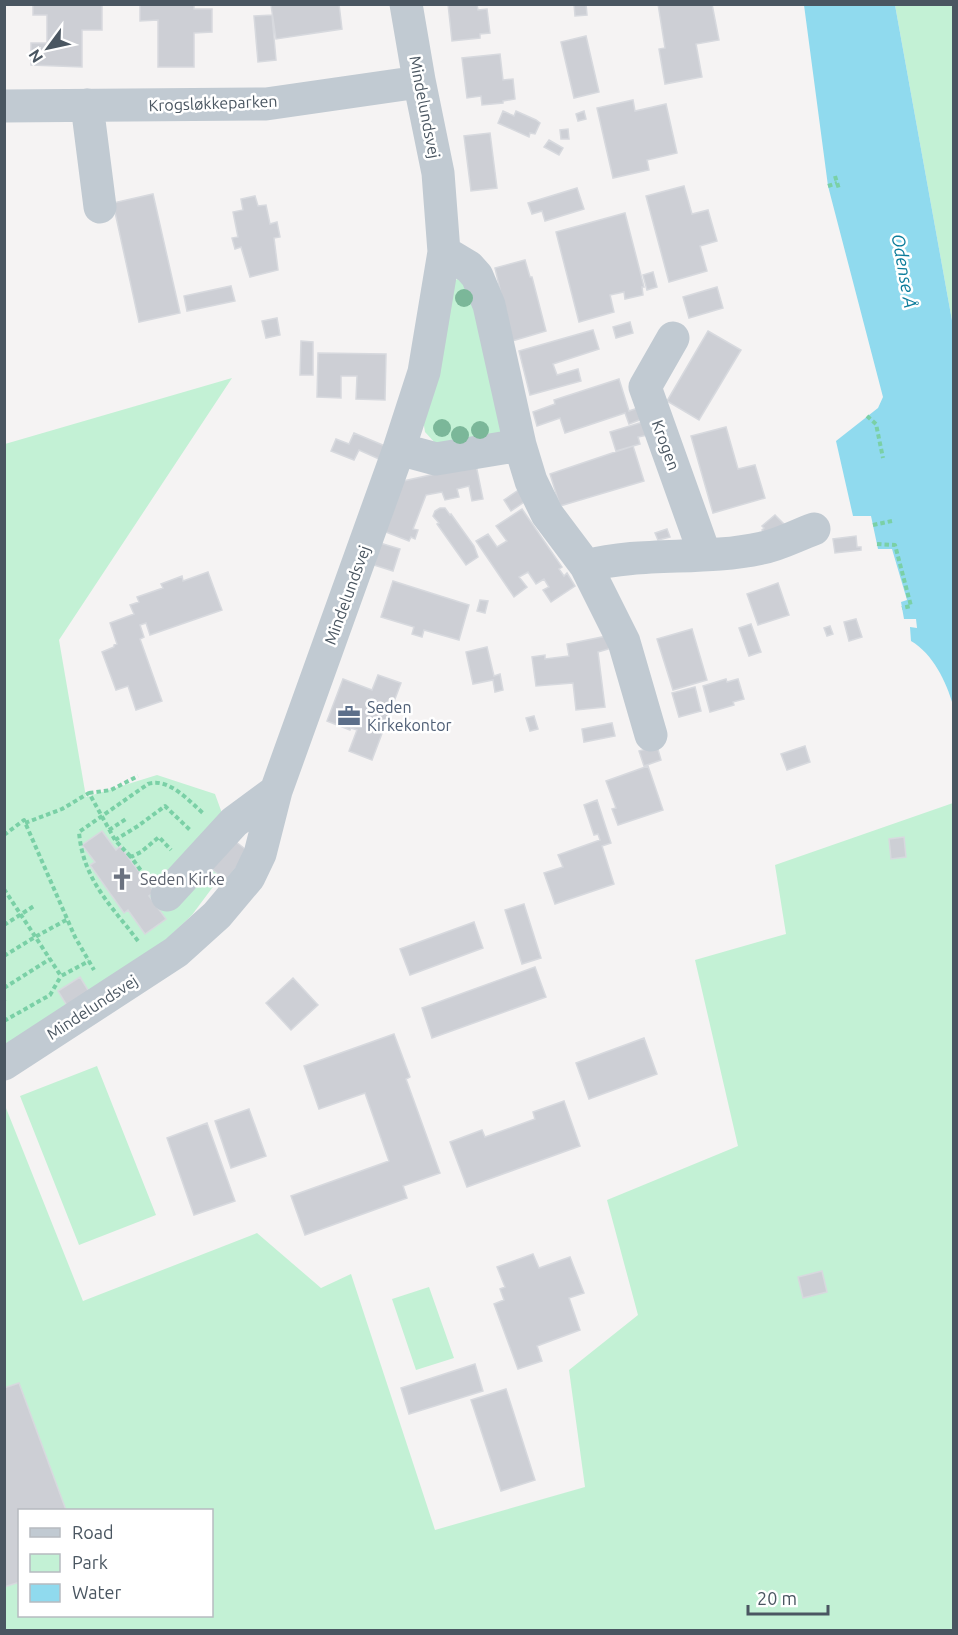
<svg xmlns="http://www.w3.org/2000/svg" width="958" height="1635" font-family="Ubuntu,sans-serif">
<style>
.green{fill:#c3f1d5;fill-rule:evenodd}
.water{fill:#90daee}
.building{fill:#cdcfd5;stroke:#d7d9de;stroke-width:1.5}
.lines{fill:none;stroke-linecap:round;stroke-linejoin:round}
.path{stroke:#7ad0a6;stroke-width:4;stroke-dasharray:4.5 3;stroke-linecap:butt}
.minor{stroke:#c1cad2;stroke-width:33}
.tree{fill:#7bb799}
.labels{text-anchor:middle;stroke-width:5;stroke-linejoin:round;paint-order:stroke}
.street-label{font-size:16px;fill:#4a5661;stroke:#fff}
.service-label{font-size:16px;fill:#4e5e75;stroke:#fff;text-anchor:start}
.worship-label{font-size:16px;fill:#5b616d;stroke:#fff;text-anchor:start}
.water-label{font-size:18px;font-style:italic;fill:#0c7c9b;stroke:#fff}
</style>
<rect width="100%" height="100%" fill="#f5f3f3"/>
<path class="green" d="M895 5H953V326Z
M461 277H467L504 436 437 445 425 432 423 419 454 281Z
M232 378 59 640 86 797 157 775 215 794 231 838 221 876 192 915 153 952 5 1048V444Z
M953 803V1630H5L4 1103 83 1301 257 1233 321 1288 351 1274 435 1530 585 1487 569 1370 638 1315 607 1200 738 1146 695 960 786 934 775 865ZM20 1510H212V1616H20Z
M97 1066 156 1215 79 1245 20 1096Z
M429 1287 454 1358 416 1370 392 1299Z"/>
<path class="water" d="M804 5H895L953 326V705C946 681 933 654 911 641L910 627 917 628 916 619H904L901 602 907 600 892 549H878L871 516H853L836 441 878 408 883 397 828 186Z"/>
<path class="building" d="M33 4H102V30H82V67L31 65V43H47V15H33Z
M140 4 194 5V9H212V32L194 33V67H158V20L140 21Z
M278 4H339L342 29 276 39 271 5Z
M448 4H477L478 10 487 9 490 33 480 34V38L452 41Z
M574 4H586L587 15 575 16Z
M658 4H712L719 40 696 44 702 77 665 84 659 49 665 48Z
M272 15 276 60 258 62 254 16Z
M586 36 599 92 574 98 561 42Z
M500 54 503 80 513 79 515 99 503 101V103L482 105 481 96 467 98 462 58Z
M633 100 635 111 666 104 677 153 647 160 649 170 613 178 597 108Z
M503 111 514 116 516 111 536 120 540 123 535 134 530 133 529 137 498 123Z
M584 111 586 119 578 121 576 114Z
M568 129 569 139H561L560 130Z
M490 133 497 188 471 191 464 136Z
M549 140 563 148 559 155 544 147Z
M684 186 692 214 708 210 717 241 700 246 707 271 669 282 646 196Z
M577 188 584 209 545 221 542 211 532 214 528 203Z
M153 194 180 313 139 322 113 203Z
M255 196 258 206 266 205 270 224 277 222 280 237 274 238 278 270 250 277 241 247 235 249 232 238 238 237 233 212 243 210 241 199Z
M625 213 644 287H642L643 295 625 299 624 292 610 295 614 312 579 322 556 232Z
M525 260 530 277H532L546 331 512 341 495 268Z
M653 272 657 287 647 290 643 275Z
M231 286 235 301 187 311 184 296Z
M717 287 723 308 689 318 683 297Z
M277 318 280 335 266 338 262 321Z
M630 322 633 333 616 338 613 327Z
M593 330 599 349 553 364 557 375 578 369 581 381 530 395 519 351Z
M708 331 741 350 699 420 667 401Z
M301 341 313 342V375H300Z
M318 353 386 354 385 400 356 399 357 376H341V398L317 397Z
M619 379 629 411 638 408 642 419 629 424 625 413 565 433 560 418 537 426 533 412 555 404 554 400Z
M643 422 648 435 638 437 640 444 616 451 610 432Z
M726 427 738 469 755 465 765 498 713 513 691 436Z
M354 433 385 446 379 459 359 450 354 460 331 451 336 439 349 444Z
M633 446 644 481 560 506 550 474Z
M476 465 483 499 472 501 469 486 457 489 459 497 445 500 442 492 426 495 413 529 418 530 415 539 411 537 409 541 381 530 399 482Z
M520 489 527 500 511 511 504 500Z
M440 508H445L450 515 451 514 474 546 478 557 466 565 437 524 439 523 433 516 435 511Z
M522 509 562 567 559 569 564 576 567 573 575 586 551 602 543 590 549 587 544 579 536 584 528 572 519 577 527 587 514 597 476 541 488 534 497 547 507 541 496 526Z
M775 515 784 524 771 538 762 530 764 528 762 526Z
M667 529 670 537 658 540 655 533Z
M856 536 857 547H861V550L835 553 833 539Z
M380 543 400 549 393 571 374 565Z
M208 572 222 610 150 635 146 623 140 625 144 637 140 639 162 701 136 710 128 686 116 690 102 652 114 647V645L117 644 110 623 134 614 130 605 139 602 137 597 163 588 161 584 182 576 183 581Z
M393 581 469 605 459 640 424 630 422 637 412 634 414 627 381 617Z
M778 583 789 615 758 625 747 594Z
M480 600 488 601 485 613 477 611Z
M856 619 862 637 849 641 844 622Z
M751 624 761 652 749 656 739 628Z
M830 626 833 634 827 636 824 628Z
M692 629 707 680 673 690 657 639Z
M612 635 615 647 598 652 605 707 576 710 573 683 536 686 532 657 545 655V659L569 656 567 644Z
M487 647 494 676 500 674 503 690 495 692 493 680 473 684 466 652Z
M378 675 401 683 372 760 349 751 357 730 351 728 350 730 327 721 343 679 372 690Z
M726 679 727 682 738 679 744 699 733 702 734 705 710 712 703 686Z
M695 687 701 711 679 717 672 693Z
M534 716 538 729 530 731 526 718Z
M612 723 615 736 584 742 582 729Z
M657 746 661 760 644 766 639 751Z
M805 746 810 762 787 770 781 754Z
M648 766 663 810 618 825 612 809 616 808 606 781Z
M597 800 611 843 602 846 614 884 555 904 544 873 563 867 558 855 600 840 598 834 594 835 584 805Z
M102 831 116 850 120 846 154 892 149 896 166 919 145 934 128 910 124 913 90 865 95 862 82 845Z
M904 837 906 857 891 859 889 839Z
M231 838 249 852 226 880 208 866Z
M524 904 541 958 522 964 505 910Z
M474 922 483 948 410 975 400 949Z
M535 967 546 997 432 1038 422 1008Z
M80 977 91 995 69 1009 58 991Z
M293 978 318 1005 291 1030 266 1003Z
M394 1034 410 1077 406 1079 440 1173 403 1186 407 1198 305 1235 291 1196 389 1161 365 1093 319 1109 304 1066Z
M644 1038 657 1074 589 1099 576 1063Z
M564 1101 580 1146 467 1187 450 1142 482 1130 485 1137 535 1119 533 1112Z
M249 1109 266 1156 231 1168 215 1121Z
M207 1123 235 1201 194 1215 167 1138Z
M533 1254 539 1268 570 1257 584 1293 569 1298 580 1330 537 1346 542 1361 518 1369 494 1304 504 1300 500 1289 505 1287 497 1267Z
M822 1271 827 1292 803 1298 798 1277Z
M475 1364 483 1391 409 1414 401 1388Z
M19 1383 66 1510H20V1582L4 1587V1388Z
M506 1389 535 1480 501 1491 471 1400Z"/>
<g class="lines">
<path class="path" d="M835 176 839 189
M828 186 837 183
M867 416 876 424 883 458
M873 525 892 521
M877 544 895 545 911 606 902 608
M89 793 111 790 138 776
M25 823 62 809 89 793 115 840 131 857
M109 830 126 819
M4 835 24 820 75 937 94 970
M115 840 138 826 165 806 190 830
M145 876 131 857 141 852 159 837 171 850
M4 889 61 976 89 961
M4 925 34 906
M138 941C111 905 83 880 79 832L148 784C169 777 190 802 204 814
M4 956 35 937 68 919
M4 988 50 959
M4 1001 5 1002
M4 1021 50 995 61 976"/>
<path class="minor" d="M87 105 100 207
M4 106 266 104 405 84 419 80
M444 252 469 267 477 276 489 305 520 445 531 481 547 514 586 566 624 642 651 735
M673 338 645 387 705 555
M399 449 436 459 520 445
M586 566C643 551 704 561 762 548 779 545 797 535 814 529
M167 895 234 822 276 791
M4 1064 176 952 217 915 249 877 260 854 276 791 399 449 424 372 444 252 438 173 419 80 406 4"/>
</g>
<g class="tree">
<circle cx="464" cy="298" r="9"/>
<circle cx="442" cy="428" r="9"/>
<circle cx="480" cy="430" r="9"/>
<circle cx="460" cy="435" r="9"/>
</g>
<defs>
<g id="office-bare" transform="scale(1.8)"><path d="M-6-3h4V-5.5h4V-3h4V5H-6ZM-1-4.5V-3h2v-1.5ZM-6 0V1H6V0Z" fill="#5c6f8a" stroke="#fff" stroke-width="2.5" paint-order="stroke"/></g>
<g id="church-bare" transform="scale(1.8)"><path d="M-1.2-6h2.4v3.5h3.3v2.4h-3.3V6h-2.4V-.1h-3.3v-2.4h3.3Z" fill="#6b7280" stroke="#fff" stroke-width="2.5" paint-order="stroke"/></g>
</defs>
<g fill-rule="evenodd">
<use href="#office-bare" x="349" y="716"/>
<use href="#church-bare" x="122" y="879"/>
</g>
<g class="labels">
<g class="street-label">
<text transform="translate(213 103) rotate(-2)" y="6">Krogsløkkeparken</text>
<text transform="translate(425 107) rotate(79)" y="6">Mindelundsvej</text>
<text transform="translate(666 445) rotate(70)" y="6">Krogen</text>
<text transform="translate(347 595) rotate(-70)" y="6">Mindelundsvej</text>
<text transform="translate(92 1007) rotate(-33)" y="6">Mindelundsvej</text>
</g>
<g class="service-label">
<text x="367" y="713">Seden<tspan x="367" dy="18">Kirkekontor</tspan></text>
</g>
<g class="worship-label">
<text x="140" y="885">Seden Kirke</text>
</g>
<g class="water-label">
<text transform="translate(904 271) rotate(80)" y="6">Odense Å</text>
</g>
</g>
<rect width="958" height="1635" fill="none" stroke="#4a5661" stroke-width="12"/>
<rect x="18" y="1509" width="195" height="108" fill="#ffffff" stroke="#b7bbc0" stroke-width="1.5"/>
<rect x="30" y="1528" width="30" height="9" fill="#c1cad2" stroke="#b7bbc0" stroke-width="1.5"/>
<text x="72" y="1539" font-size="18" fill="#4a5661">Road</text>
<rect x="30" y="1554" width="30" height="18" fill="#c3f1d5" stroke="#b7bbc0" stroke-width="1.5"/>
<text x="72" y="1569" font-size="18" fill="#4a5661">Park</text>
<rect x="30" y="1584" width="30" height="18" fill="#90daee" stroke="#b7bbc0" stroke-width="1.5"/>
<text x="72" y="1599" font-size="18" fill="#4a5661">Water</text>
<g transform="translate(48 48) rotate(237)" stroke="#ffffff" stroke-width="4.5" paint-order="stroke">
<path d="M0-4.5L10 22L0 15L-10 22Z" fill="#4a5661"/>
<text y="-9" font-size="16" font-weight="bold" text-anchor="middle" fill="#4a5661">N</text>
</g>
<path d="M748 1605v9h80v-9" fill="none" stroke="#4a5661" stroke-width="3"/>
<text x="757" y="1605" font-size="18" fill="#4a5661" stroke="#ffffff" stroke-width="4.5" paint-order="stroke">20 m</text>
</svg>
